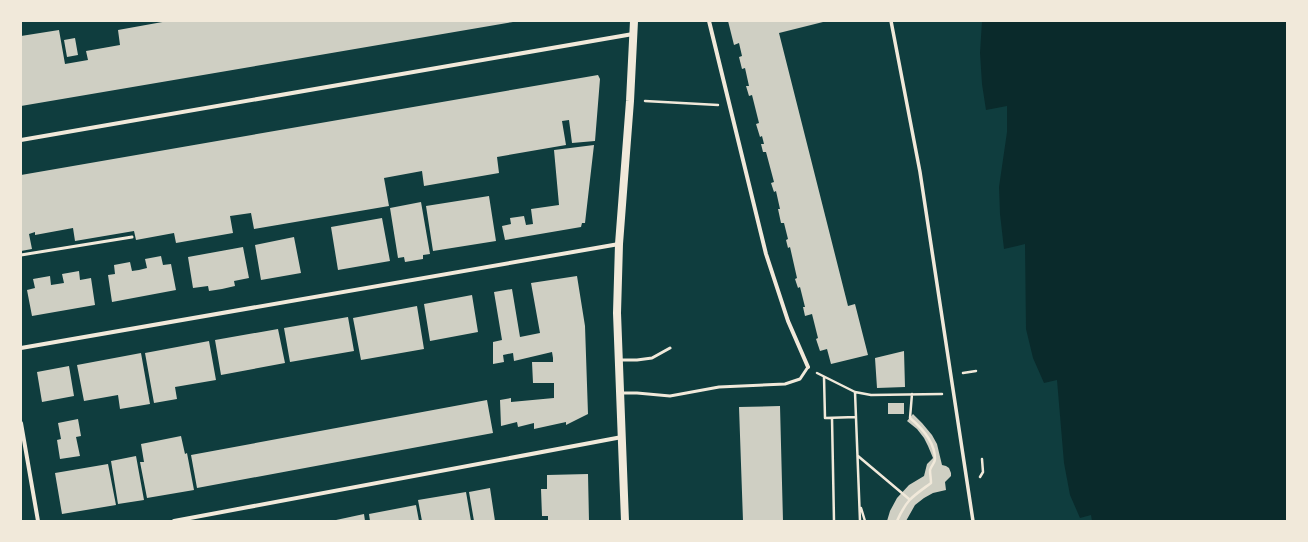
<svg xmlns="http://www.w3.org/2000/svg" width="1308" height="542" font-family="Arial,sans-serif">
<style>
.water{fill:#0a2a2b}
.building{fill:#cfcfc3}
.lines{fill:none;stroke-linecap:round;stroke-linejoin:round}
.path{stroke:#f1e9da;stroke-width:2.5}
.service{stroke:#f1e9da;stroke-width:3}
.pedestrian{stroke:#f1e9da;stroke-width:3.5}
.minor{stroke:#f1e9da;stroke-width:4}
.secondary{stroke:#f1e9da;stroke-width:8}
</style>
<rect width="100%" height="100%" fill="#0f3d3e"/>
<path class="water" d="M982 21H1287V521H1092L1091 515 1080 518 1070 495 1064 463 1057 380 1044 383 1033 358 1026 329 1025 244 1004 249 1000 214 999 187 1007 132V106L986 110 982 84 980 53Z"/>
<path class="building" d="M168 21H513V22L21 106V36L59 30 65 64 88 60 86 51 120 45 118 30Z
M728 21H827L779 33 848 306 855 304 868 355 831 364 827 349 820 351 816 339 818 338 812 314 805 316 803 307H805L800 287 798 288 795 279 797 278 790 247 788 248 786 240 788 239 784 223H781L778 209H780L776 191 774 192 771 183 774 182 766 152H763L761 144H764L762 136 760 137 756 124 759 123 752 95 749 96 746 86H749L745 68 742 69 739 57 742 56 739 43 734 45Z
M75 38 78 55 67 57 64 40Z
M598 75 600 79 595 141 572 143 569 120 562 121 566 145 497 157 499 173 424 186 422 171 384 178 389 206 254 229 251 213 230 216 233 233 176 243 174 233 136 240 134 231 75 241 73 228 35 235V232L29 234 32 249 21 251V175Z
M594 145 585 223H582L581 227 505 240 502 226 511 224 510 218 524 216 526 225 533 224 531 209 559 205 554 150Z
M489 196 496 241 433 251 426 206Z
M421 202 430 254 423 255V259L405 262 404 257 398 258 390 208Z
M382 218 390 261 338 270 331 227Z
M294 237 301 273 261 280 255 245Z
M243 247 249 278 234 281 235 286 222 289 209 291 208 286 193 288 188 257Z
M161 256 163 265 171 264 176 290 112 302 108 275 115 274 114 265 130 262 132 271 139 270 147 268 145 259Z
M79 271 80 280 91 278 95 305 32 316 27 290 35 288 33 279 50 276 51 285 64 283 62 274Z
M577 276 585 326 588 414 566 425V422L534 429V423L518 427 517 422 501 426 500 400 511 398V402L554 398V383H533L532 362H553V358L552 352 514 361 513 353 503 355 504 362 493 364V342L502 340 494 292 512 289 520 337 540 333 531 283Z
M472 295 478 332 430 341 424 304Z
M417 306 424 349 361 360 353 318Z
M348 317 354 351 290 362 284 328Z
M278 329 285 363 221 375 215 340Z
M209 341 216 380 175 387 177 399 154 403 145 353Z
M904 351 905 387 877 388 875 358Z
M141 353 150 404 120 409 118 395 84 401 77 365Z
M69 366 74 396 42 402 37 372Z
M487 400 493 433 197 488 191 455Z
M888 403H904V414H888Z
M780 406 783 521H743L739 407Z
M913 414 922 423 932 435 937 444 942 465 946 466 949 468 951 473V476L945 482 946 490 933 493 924 498 915 505 906 521H887L890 511 897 498 909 485 924 476 927 464 933 458 928 446 924 438 917 429 907 421Z
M78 419 81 436 76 437 80 456 60 459 57 440 61 439 58 423Z
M181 436 185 454 187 453 194 490 147 498 140 462H144L141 444Z
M136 456 144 500 118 504 111 461Z
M108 464 116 505 62 514 55 473Z
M588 474 589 521H548V516H542L541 489H547V475Z
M490 488 495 521H474L469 492Z
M466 492 471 521H422L418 500Z
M416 505 419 521H370L369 514Z
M364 514 365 521H336V520Z"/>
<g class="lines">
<path class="path" d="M645 101 718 105
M817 373 855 392 860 521
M963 373 976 371
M824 377 825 418 856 417
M855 392 871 395 942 394
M832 418 834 521
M858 456 909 499
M980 477 983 472 982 459
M861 508 865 521
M897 521C907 499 912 497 931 483 931 479 930 474 930 470 931 466 935 463 935 459 935 442 922 428 910 418L912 394"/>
<path class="service" d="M21 255 132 237
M619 360H637L652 358 670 348
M620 393H637L670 396 719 387 785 384 800 379 808 367"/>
<path class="pedestrian" d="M891 21 920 172 973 521"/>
<path class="minor" d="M709 21 766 254 788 321 808 367
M21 140 633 34
M21 348 619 244
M21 423 38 521
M174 521 622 437"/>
<path class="secondary" d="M625 521 617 313 619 244 630 101 634 21"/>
</g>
<rect width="1308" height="542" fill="none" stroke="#f1e9da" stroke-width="44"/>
</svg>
